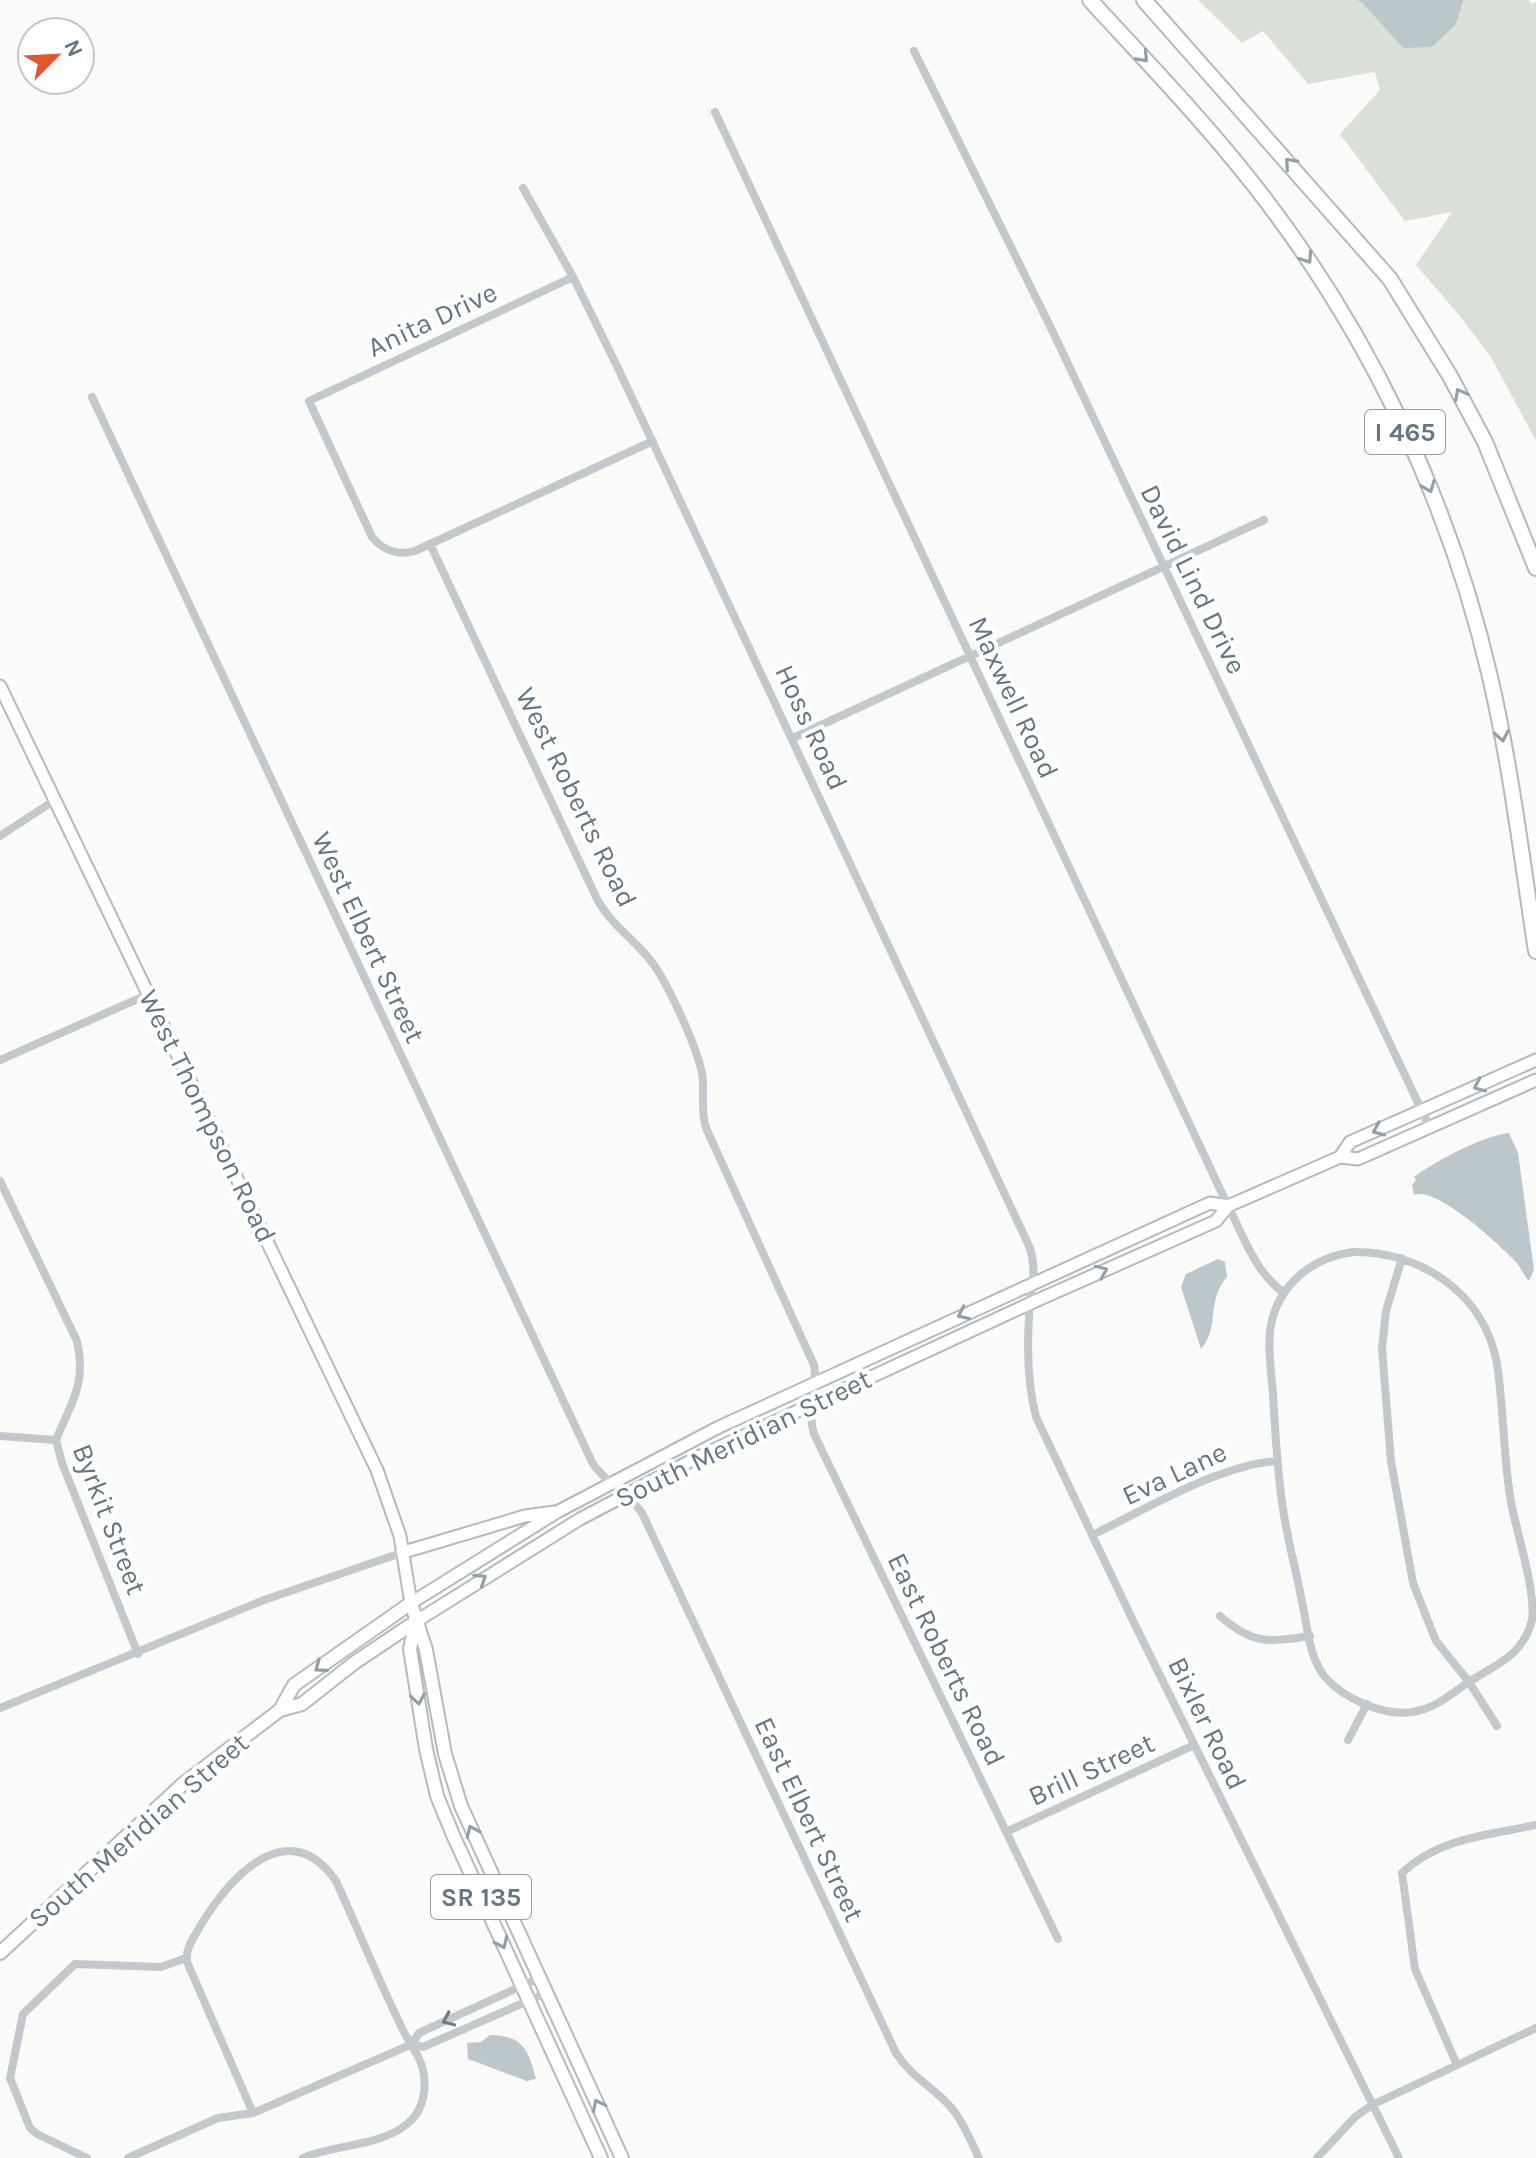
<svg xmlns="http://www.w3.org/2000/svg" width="1536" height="2158" font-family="Karla,sans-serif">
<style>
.green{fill:#dadfd7}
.water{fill:#bbc7cb}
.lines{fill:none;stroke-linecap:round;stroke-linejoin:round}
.secondary-casing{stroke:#b3babf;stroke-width:15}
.primary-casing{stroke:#b5babe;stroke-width:16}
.highway-casing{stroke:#b4b9bd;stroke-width:18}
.street{stroke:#c3c8cc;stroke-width:8}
.secondary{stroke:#fff;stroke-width:11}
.primary{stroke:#fff;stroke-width:12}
.highway{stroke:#fff;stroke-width:14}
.oneway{stroke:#939fa8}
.oneway2{stroke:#6a7a87}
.labels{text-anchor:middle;stroke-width:8;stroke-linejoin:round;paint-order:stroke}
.shield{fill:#fff;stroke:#939fa8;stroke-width:2}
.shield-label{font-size:26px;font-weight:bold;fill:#657683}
.street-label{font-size:28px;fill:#657683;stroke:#fff}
</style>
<rect width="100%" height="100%" fill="#fafaf8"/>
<path class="green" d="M1198 0H1529L1531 4 1536 2V441L1491 357 1459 315 1416 265 1452 212 1405 221 1340 134 1380 90 1375 72 1308 84 1263 31 1242 43Z"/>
<path class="water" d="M1356 0H1463L1456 24 1432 47 1403 48 1362 2Z
M1509 1133 1518 1153 1534 1270 1529 1281C1523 1275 1521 1267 1515 1261 1499 1244 1436 1186 1414 1195L1412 1185 1416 1180 1414 1177C1437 1160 1483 1136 1509 1133Z
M1218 1259 1225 1262 1227 1277C1206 1300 1220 1328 1201 1349L1181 1287 1186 1274Z
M490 2035C522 2035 529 2050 536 2079L527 2081 468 2059 467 2043 481 2042Z"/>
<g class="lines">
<g class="secondary-casing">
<path id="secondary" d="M0 686 377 1470 400 1536 411 1603 557 1512 719 1427 1210 1203 1228 1206
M1340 1157 1350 1142 1536 1060
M404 1552 525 1516 554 1512
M415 1622 580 1519 696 1458 1031 1303 1216 1221 1228 1206 1340 1157 1358 1159 1536 1080"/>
</g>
<g class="primary-casing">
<path id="primary" d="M415 1625 410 1649 426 1749 437 1796 453 1835 601 2158
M280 1710 294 1685 411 1603 426 1650 445 1754 461 1806 622 2158
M0 1953 184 1783 280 1710 302 1704 354 1663 415 1622"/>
</g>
<g class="highway-casing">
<path id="highway" d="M1090 0C1146 61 1203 120 1254 185 1367 329 1449 499 1490 677 1511 767 1522 860 1536 951
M1144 0 1390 279 1450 376 1485 442 1536 568"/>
</g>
<path class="street" d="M914 51 1051 328 1430 1128
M715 112 1228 1206C1244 1237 1255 1272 1284 1293
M523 188 573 277 617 366 1030 1248C1038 1273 1029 1292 1029 1317 1027 1349 1028 1386 1036 1417L1136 1627 1399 2158
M573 277 309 401 372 537C384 551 397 556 415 551L653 441
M92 397 593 1464C607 1484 629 1493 642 1513L896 2053C910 2075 929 2085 947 2103 961 2117 970 2139 979 2158
M430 544 598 901C614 929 642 944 658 971 673 996 696 1045 702 1073 705 1092 700 1109 706 1128L814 1365C819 1389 806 1408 814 1434L1058 1939
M793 738 1264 520
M0 836 55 800
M0 1060 149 994
M0 1181 77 1341C87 1384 71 1403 56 1440L62 1463 138 1654
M1353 1252C1421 1251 1485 1294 1497 1364 1504 1410 1503 1456 1511 1502 1517 1535 1536 1590 1532 1620 1523 1655 1498 1664 1470 1681 1451 1694 1437 1708 1412 1712 1383 1716 1344 1699 1325 1677 1308 1657 1307 1621 1301 1597 1295 1565 1286 1534 1282 1502 1277 1466 1275 1430 1273 1394 1271 1368 1266 1340 1273 1316 1285 1279 1316 1257 1353 1252Z
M1402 1258 1386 1311 1382 1349 1391 1461 1413 1583 1436 1641 1469 1682 1497 1726
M0 1436 56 1440
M1092 1535C1147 1509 1218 1465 1277 1461
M1220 1616C1253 1645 1268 1642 1310 1636
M0 1708 264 1600 404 1552
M1348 1740 1367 1704
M1006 1832 1194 1745
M413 2044 423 2047 546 1993
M1457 2065 1415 1969 1402 1873C1438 1838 1489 1835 1536 1825
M253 2113 187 1962C185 1947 195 1936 202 1923 232 1875 289 1813 336 1881 358 1929 378 1979 401 2026 409 2044 421 2055 424 2075 426 2094 422 2112 407 2124 379 2147 335 2144 303 2158
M87 2158 37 2134 30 2128 10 2078 23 2014 75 1964 161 1967 186 1958
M128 2158 218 2118 253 2113 394 2052 412 2044 419 2033 539 1978
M1317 2158 1355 2117 1372 2105 1536 2028"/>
<use href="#secondary" class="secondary"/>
<use href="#primary" class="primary"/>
<use href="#highway" class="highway"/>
</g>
<defs><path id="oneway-chevron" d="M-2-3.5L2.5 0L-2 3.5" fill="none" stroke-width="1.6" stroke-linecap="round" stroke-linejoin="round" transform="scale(2)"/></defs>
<g class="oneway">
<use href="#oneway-chevron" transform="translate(1143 57) rotate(47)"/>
<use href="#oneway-chevron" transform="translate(1290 163) rotate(-131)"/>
<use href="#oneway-chevron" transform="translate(1307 258) rotate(56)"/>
<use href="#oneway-chevron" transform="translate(1460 394) rotate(-118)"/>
<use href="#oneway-chevron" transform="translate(1429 487) rotate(68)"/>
<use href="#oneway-chevron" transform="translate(1502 736) rotate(80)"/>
<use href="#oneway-chevron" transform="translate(1479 1086) rotate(156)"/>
<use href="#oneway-chevron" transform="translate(1378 1130) rotate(157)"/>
<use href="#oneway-chevron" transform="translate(1102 1271) rotate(-24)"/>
<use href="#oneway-chevron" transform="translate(963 1314) rotate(155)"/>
<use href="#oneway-chevron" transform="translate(481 1579) rotate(-33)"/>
<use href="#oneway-chevron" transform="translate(320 1667) rotate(144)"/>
<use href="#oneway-chevron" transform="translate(418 1699) rotate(81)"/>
<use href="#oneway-chevron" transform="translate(472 1831) rotate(-114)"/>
<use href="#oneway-chevron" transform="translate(502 1943) rotate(65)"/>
<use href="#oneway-chevron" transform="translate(598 2105) rotate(-115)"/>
</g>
<use class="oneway2" href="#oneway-chevron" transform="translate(448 2020) rotate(156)"/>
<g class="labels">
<g class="shield">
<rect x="1365" y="410" width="80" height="44" rx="6"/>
<rect x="431" y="1875" width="100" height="44" rx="6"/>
</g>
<g class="shield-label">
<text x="1405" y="441">I 465</text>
<text x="481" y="1906">SR 135</text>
</g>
<g class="street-label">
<text transform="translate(432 319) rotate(-25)" y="10">Anita Drive</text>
<text transform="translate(1194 579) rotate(64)" y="10">David Lind Drive</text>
<text transform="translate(1014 697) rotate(65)" y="10">Maxwell Road</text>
<text transform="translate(812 727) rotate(65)" y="10">Hoss Road</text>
<text transform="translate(577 797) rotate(64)" y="10">West Roberts Road</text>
<text transform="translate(369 937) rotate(65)" y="10">West Elbert Street</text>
<text transform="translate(208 1116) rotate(64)" y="10">West Thompson Road</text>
<text transform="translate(743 1438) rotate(-26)" y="10">South Meridian Street</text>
<text transform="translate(1174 1473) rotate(-25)" y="10">Eva Lane</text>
<text transform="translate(110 1519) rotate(69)" y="10">Byrkit Street</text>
<text transform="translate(947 1659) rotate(64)" y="10">East Roberts Road</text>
<text transform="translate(1208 1723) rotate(64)" y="10">Bixler Road</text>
<text transform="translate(1091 1769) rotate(-25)" y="10">Brill Street</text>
<text transform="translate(810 1819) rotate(65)" y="10">East Elbert Street</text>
<text transform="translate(138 1830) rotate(-41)" y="10">South Meridian Street</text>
</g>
</g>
<g transform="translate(56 56) rotate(66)"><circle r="38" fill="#ffffff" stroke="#c1c8cd" stroke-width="2"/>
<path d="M0-6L14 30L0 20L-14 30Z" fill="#e4572e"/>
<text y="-12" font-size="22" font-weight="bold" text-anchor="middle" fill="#657683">N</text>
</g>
</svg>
